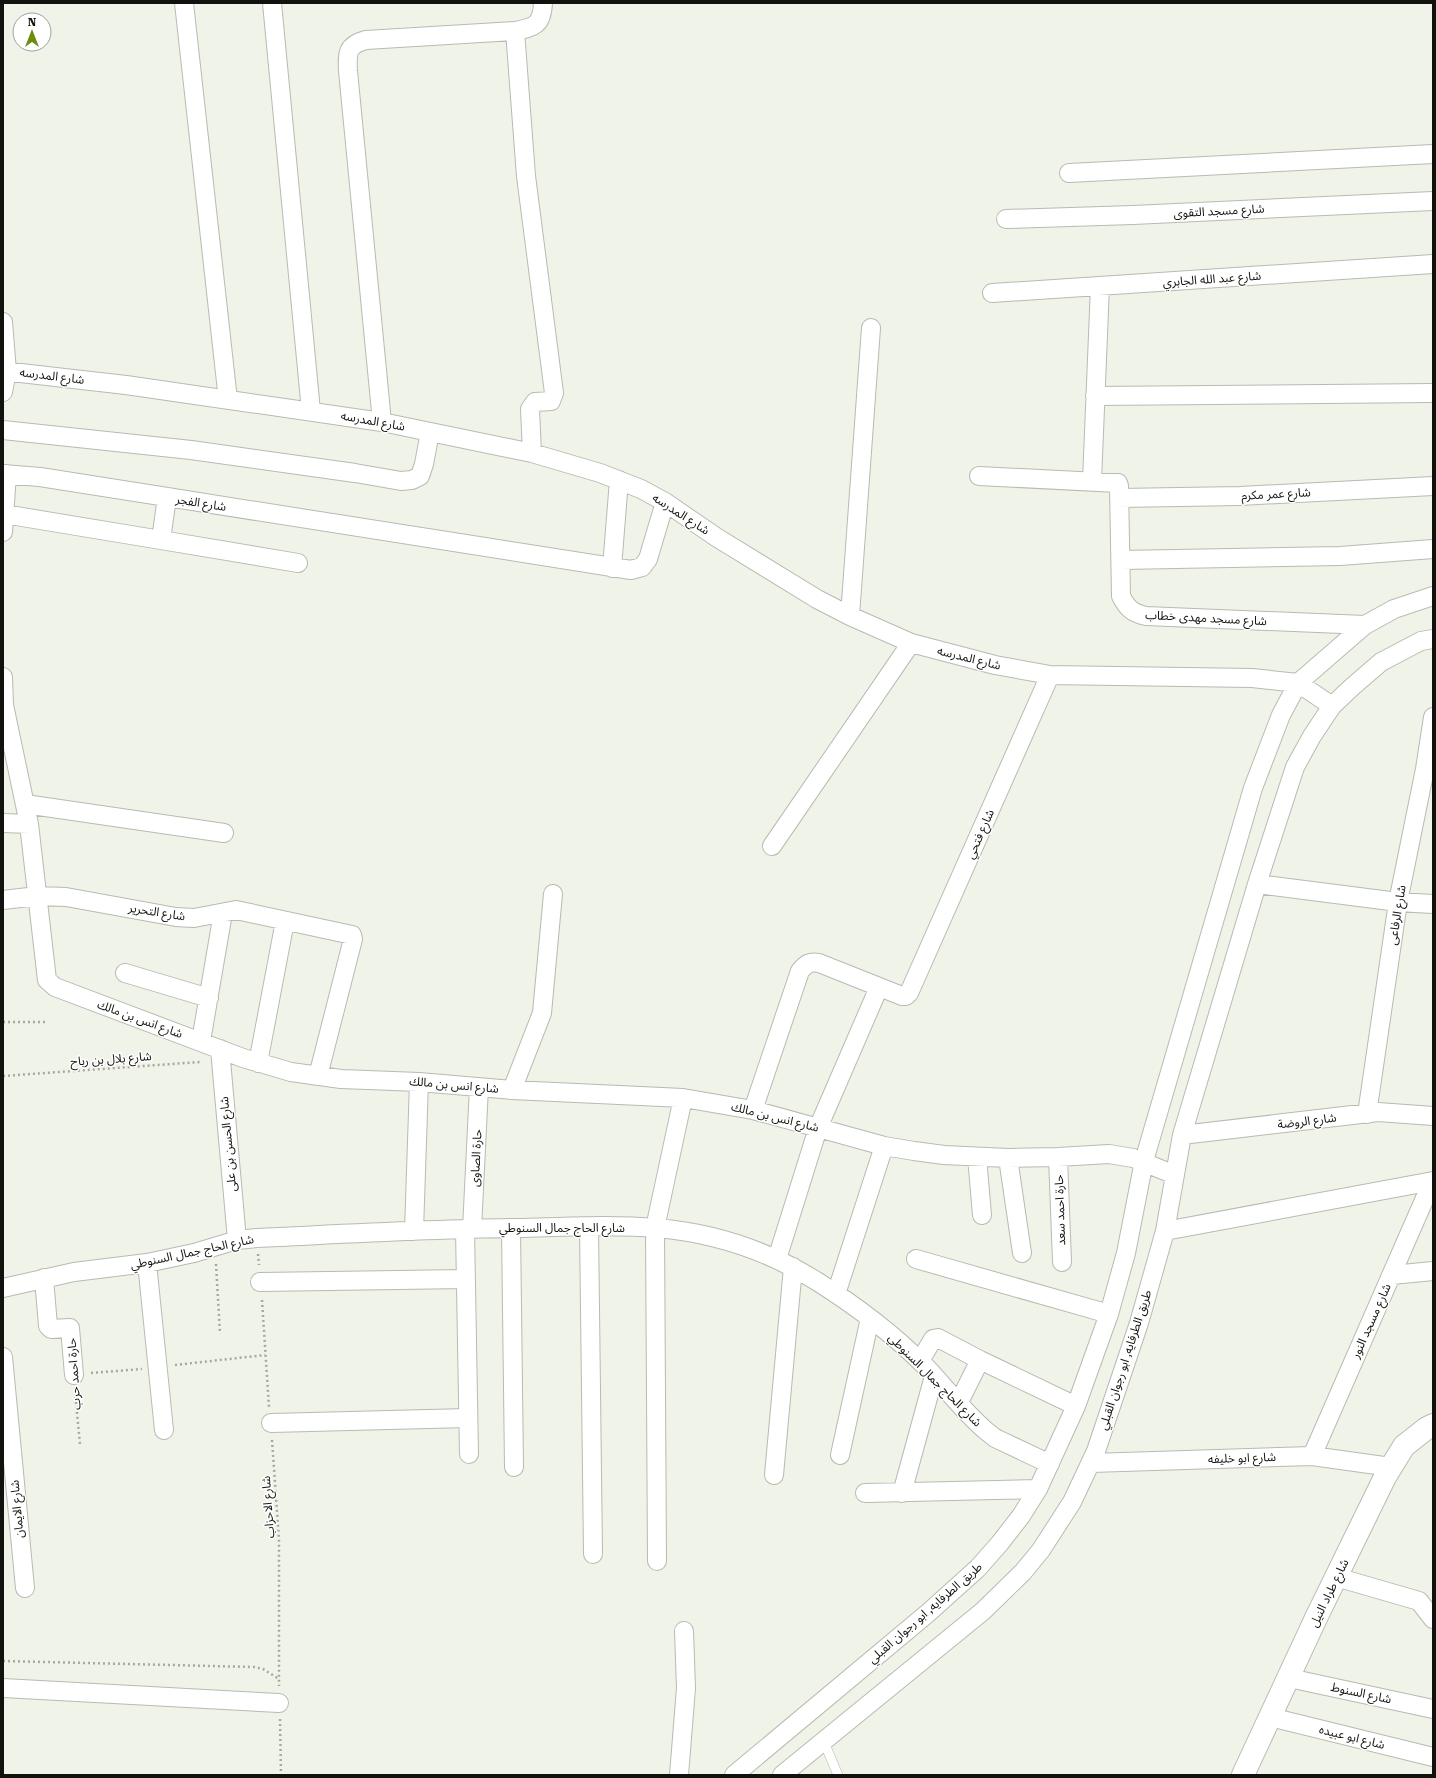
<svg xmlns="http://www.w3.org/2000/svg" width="1436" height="1778" font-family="'Roboto Serif','Noto Sans Arabic',serif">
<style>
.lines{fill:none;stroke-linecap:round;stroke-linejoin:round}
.service-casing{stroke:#b7bbb1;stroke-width:10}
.minor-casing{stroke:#b7bbb1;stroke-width:20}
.tertiary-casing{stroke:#b7bbb1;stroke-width:24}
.path{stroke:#a6a9a1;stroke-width:2.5;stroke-dasharray:2 3;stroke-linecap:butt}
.service{stroke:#fff;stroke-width:9}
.minor{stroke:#fff;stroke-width:18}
.tertiary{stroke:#fff;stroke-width:22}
.labels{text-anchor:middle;stroke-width:3;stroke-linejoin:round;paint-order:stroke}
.street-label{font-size:12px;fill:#11120e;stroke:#fff}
</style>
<rect width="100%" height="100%" fill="#eff3e8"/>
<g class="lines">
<g class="service-casing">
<path id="service" d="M824 1742 838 1775"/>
</g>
<g class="minor-casing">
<path id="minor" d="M184 3 228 400
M272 3 311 411
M1069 173 1433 154
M1006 219 1133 215 1433 201
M992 293 1433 264
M3 322 7 371 3 392
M3 371 126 385 382 422 532 453 600 473 641 489 665 502 716 537 817 599 850 616 911 643 995 665 1050 675 1252 678 1298 683 1332 706
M1095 396 1433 393
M382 422 348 71C347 53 347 45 366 40L515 31
M3 430 191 450 355 473 401 481 412 480 420 476 424 464 430 432
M532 453 530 409 535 402 551 401 554 393 526 176 515 31C535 27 542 25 543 3
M3 474 40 477 167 497
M979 476 1118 483 1119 486 1121 596C1127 608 1132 613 1146 616L1365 625
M1092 481 1100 286
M1119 498 1240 496 1433 486
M4 514 161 540 167 497 631 570 642 567 648 559 665 502
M3 532 7 474
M161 540 298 563
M1121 560 1340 556 1433 549
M612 568 619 480
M850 616 871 328
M3 677 4 705 29 824 47 980 55 987 243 1058 291 1072 341 1079 419 1082 512 1090 683 1098 753 1110 884 1146 914 1151 944 1155 1008 1158 1058 1157 1109 1154 1133 1158 1175 1175
M25 804 224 833
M3 823 29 824
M772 846 911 643
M1257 884 1398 902 1433 904
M3 900 37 896 66 897 176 917 194 918 236 910 352 935 353 939 318 1076
M125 973 209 998
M201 1041 223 913
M220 1049 237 1240
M258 1063 285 921
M512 1090 542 1013 553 894
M753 1110 800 971C806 964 810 961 819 963L902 996H906L909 993 1050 675
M1367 1114 1398 902 1425 769 1433 717
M1182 1135 1378 1112 1433 1116
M977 1157 982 1215
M1058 1157 1062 1262
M1008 1158 1022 1253
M589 1227 593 1554
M511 1228 514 1467
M465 1229 469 1454
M472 1229 479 1087
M414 1231 419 1082
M1165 1231 1433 1181
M777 1259 818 1128 879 987
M916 1259 1109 1314
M147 1263 164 1430
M1392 1275 1433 1271
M44 1278 48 1326 51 1329 70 1328 74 1375
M260 1282 466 1279
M3 1288 74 1272 147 1263 194 1253 237 1240 257 1238C344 1234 430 1229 517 1228 563 1227 611 1224 657 1228 714 1233 769 1251 818 1282 856 1306 893 1334 925 1366 945 1387 963 1411 985 1430L995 1438 1050 1464
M836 1294 884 1146
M3 1357 25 1588
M920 1361 933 1339 938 1338 980 1360 1076 1406
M959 1402 980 1360
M271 1423 468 1418
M840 1455 870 1318
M1312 1456 1425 1198 1433 1187
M1091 1463 1312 1456 1391 1467
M774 1475 793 1267
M865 1493 1038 1489
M902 1493 934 1376
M657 1561 655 1228 683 1098
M1336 1577 1419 1601 1433 1619
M1289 1678 1433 1709
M3 1688 279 1703
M1270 1717 1433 1757
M679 1775 686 1688 684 1631
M734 1775 928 1613 978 1568 1000 1543 1021 1516 1038 1489 1076 1406 1109 1314 1126 1253 1144 1161 1253 788 1281 715 1298 683 1365 625 1394 609 1433 596
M782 1775 983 1611 1023 1572 1041 1550 1072 1502 1096 1451 1139 1323 1165 1231 1182 1135 1257 884 1295 767 1312 736 1332 706 1352 687 1381 662 1421 641 1433 639"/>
</g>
<g class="tertiary-casing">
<path id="tertiary" d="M1243 1775 1316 1618 1385 1477 1404 1446 1427 1428 1433 1425"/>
</g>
<path class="path" d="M3 1022H48
M3 1076 200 1062
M258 1254 259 1265
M216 1264 220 1334
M262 1300 269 1407
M175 1365 265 1355
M91 1373 142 1369
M75 1392 80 1444
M272 1440 279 1540V1686
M3 1661 254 1667 263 1669 279 1679
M280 1719 281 1775"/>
<use href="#service" class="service"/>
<use href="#minor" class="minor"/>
<use href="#tertiary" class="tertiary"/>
</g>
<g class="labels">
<g class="street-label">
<text transform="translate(1219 211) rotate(-3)" y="4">شارع مسجد التقوى</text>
<text transform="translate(1212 279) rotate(-4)" y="4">شارع عبد الله الجابري</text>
<text transform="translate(52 376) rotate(7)" y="4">شارع المدرسه</text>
<text transform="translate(373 421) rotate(10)" y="4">شارع المدرسه</text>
<text transform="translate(1276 494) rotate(-3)" y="4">شارع عمر مكرم</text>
<text transform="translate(201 503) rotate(9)" y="4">شارع الفجر</text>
<text transform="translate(681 514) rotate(33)" y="4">شارع المدرسه</text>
<text transform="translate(1206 618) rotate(3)" y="4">شارع مسجد مهدى خطاب</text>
<text transform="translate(969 658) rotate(14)" y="4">شارع المدرسه</text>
<text transform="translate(980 834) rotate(-66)" y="4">شارع فتحي</text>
<text transform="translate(157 912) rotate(9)" y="4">شارع التحرير</text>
<text transform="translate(1397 915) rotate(-81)" y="4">شارع الرفاعى</text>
<text transform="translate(140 1019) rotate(20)" y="4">شارع انس بن مالك</text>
<text transform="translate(111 1059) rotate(-4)" y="4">شارع بلال بن رباح</text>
<text transform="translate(454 1085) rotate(5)" y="4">شارع انس بن مالك</text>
<text transform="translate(775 1117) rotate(14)" y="4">شارع انس بن مالك</text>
<text transform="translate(1307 1121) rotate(-7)" y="4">شارع الروضة</text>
<text transform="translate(228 1144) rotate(-95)" y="4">شارع الحسن بن على</text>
<text transform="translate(476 1158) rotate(-87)" y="4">حارة الصاوى</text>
<text transform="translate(1060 1210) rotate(-92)" y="4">حارة احمد سعد</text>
<text x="562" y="1232">شارع الحاج جمال السنوطي</text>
<text transform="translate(192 1252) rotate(-12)" y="4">شارع الحاج جمال السنوطي</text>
<text transform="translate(1371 1321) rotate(-66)" y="4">شارع مسجد النور</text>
<text transform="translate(1125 1360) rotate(-72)" y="4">طريق الطرفايه, ابو رجوان القبلي</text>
<text transform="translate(74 1374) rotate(-94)" y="4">حارة احمد حرب</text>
<text transform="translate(935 1380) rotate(45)" y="4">شارع الحاج جمال السنوطي</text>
<text transform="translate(1242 1458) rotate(-2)" y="4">شارع ابو خليفه</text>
<text transform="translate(268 1507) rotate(-94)" y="4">شارع الاحزاب</text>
<text transform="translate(17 1509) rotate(-95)" y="4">شارع الايمان</text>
<text transform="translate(1329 1593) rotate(-64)" y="4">شارع طراد النيل</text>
<text transform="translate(925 1613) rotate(-41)" y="4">طريق الطرفايه, ابو رجوان القبلي</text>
<text transform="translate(1361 1693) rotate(12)" y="4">شارع السنوط</text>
<text transform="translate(1352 1737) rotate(14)" y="4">شارع ابو عبيده</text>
</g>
</g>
<rect width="1436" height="1778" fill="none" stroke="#11120e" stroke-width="8"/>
<g transform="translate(32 32)"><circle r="19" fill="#ffffff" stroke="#a0a09f"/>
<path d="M0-3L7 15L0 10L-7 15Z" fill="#6d8d10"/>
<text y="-6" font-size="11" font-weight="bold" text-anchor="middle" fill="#11120e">N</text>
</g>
</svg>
